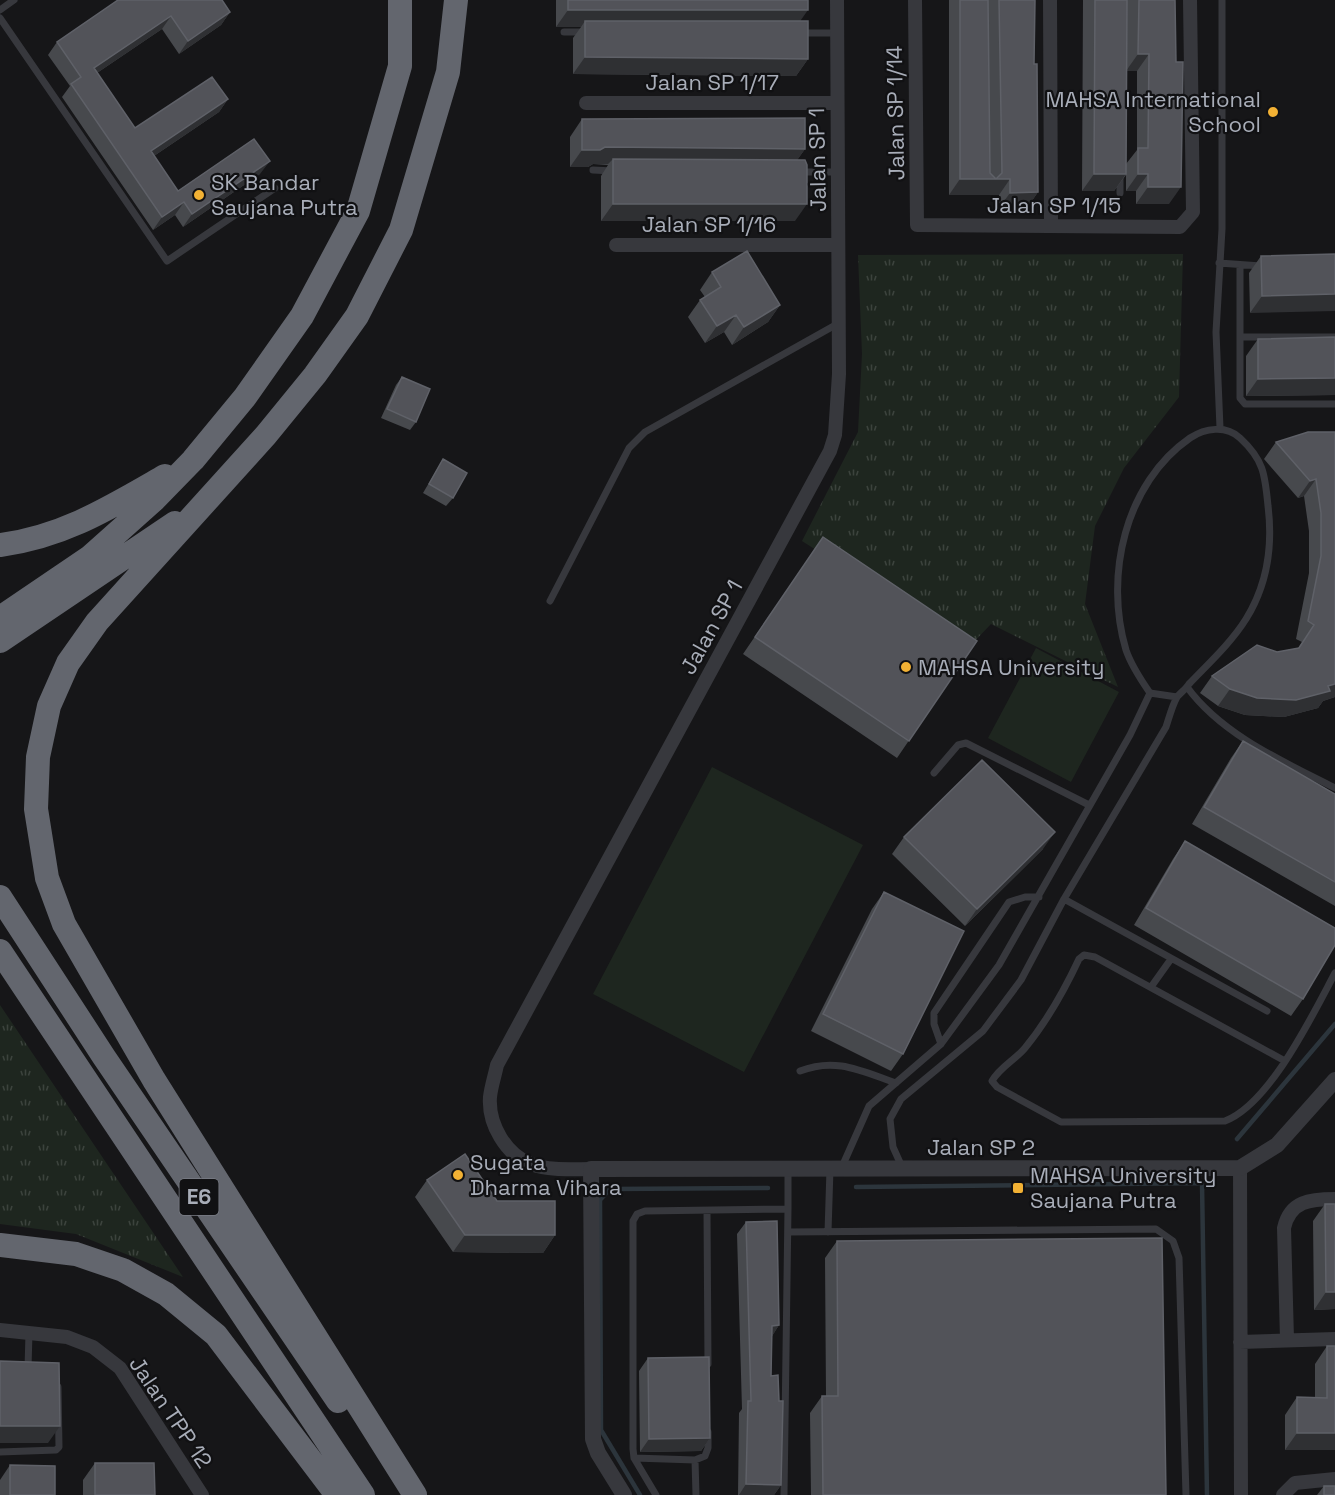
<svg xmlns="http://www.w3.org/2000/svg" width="1335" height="1495" font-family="'Space Grotesk',sans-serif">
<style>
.grass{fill:url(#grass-tufts)}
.pitch{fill:#1e261f}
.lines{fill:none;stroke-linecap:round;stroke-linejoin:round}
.stream{stroke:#2c353c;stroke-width:4.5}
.service{stroke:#37383d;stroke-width:7}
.minor{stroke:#37383d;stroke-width:14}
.tertiary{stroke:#37383d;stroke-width:16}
.motorway{stroke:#63666e;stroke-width:24}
.wall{fill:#47494d;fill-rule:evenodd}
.shaded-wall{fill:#2f3033}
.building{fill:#525359;stroke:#5f6168;stroke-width:1.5}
.poi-dot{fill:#f2b134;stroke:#111113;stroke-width:2}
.labels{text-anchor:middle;stroke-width:4.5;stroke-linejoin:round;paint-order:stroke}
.shield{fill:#111113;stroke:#7b7e86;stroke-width:1.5}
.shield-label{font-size:21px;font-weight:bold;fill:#a8adb8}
.street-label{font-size:22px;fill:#a8adb8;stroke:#111113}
.poi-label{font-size:22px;fill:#a8adb8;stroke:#111113;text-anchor:start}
</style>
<defs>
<pattern id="grass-tufts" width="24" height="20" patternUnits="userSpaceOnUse" patternTransform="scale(1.5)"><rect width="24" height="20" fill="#1e261f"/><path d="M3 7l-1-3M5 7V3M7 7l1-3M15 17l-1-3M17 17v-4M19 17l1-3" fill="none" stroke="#3c433d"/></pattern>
</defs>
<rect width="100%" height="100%" fill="#161618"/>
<path class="grass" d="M1183 254 1179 397 1124 468 1095 526 1085 604 1118 687 991 624 969 647 802 541 858 432 862 354 858 255Z
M0 1005 183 1277 76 1234 0 1224Z"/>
<path class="pitch" d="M1036 648 1119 692 1071 782 988 738Z
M712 767 863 845 744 1072 593 994Z"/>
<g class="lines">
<path class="stream" d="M1237 1139 1335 1024
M856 1187 1202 1183 1207 1495
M640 1495 601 1430 600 1200 610 1189 768 1188"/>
<path class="service" d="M0 10 14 0
M0 18 167 261 275 188
M564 32H585
M800 33H836
M593 170 613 171
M798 172H838
M1120 193V174
M1219 263 1261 266
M1240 266V337
M1335 337H1240V398L1245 404H1335
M1220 428 1216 332 1222 229V0
M550 601 629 448 645 432 661 423 839 323
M1187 687C1222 735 1284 762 1335 788
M934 773 958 745 966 743 1089 805
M1064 899 1267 1011
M1151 987 1171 959
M941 1044 934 1024V1013L1009 902 1025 897H1039
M1285 1061 1095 957 1084 955 1079 959C1064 991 1048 1020 1025 1048 1015 1060 1000 1067 992 1081L997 1087 1061 1122 1225 1121C1270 1104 1313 1014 1335 973
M800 1071C836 1057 861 1071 896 1083
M902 1167 893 1147 890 1119 901 1099 983 1031 1021 980 1064 899 1166 727C1169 718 1172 706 1177 697 1180 693 1186 689 1189 684 1208 664 1231 643 1246 619 1267 585 1273 546 1268 506 1265 475 1264 460 1240 438 1226 425 1205 428 1190 438 1125 483 1104 576 1126 650 1131 665 1141 680 1150 693L1177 697
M841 1169 869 1106 941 1044 999 965 1130 735 1150 693
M707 1211 708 1364
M788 1232 1156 1229 1173 1241 1179 1258 1186 1495
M828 1232 830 1169
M29 1333 28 1368H30
M0 1452 56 1450 59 1447 58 1387
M634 1458 695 1460 705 1456 708 1448V1432
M695 1460 696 1495
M656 1495 634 1458 633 1449V1221L637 1214 645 1211 788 1209V1169
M784 1495 788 1209"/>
<path class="minor" d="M915 0 917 225 1180 227 1193 212 1190 0
M1050 0 1051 225
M586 103H837
M616 245H838
M1240 1168 1241 1495
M591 1169C572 1169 550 1171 531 1164 506 1155 488 1124 490 1097 491 1087 495 1075 497 1065L830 451 835 435 839 374 837 0
M0 1330 67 1337 93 1347 120 1368 202 1495
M1287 1339 1284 1228C1290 1201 1310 1199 1335 1199
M1240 1342 1335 1339
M1283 1495 1295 1483 1335 1479"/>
<path class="tertiary" d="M624 1495 598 1453 593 1439 591 1169 1240 1168 1277 1145 1335 1080"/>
<path class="motorway" d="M0 545C63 537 111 507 165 476
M0 618 90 557 155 499 193 460 245 397 302 316 358 211 400 66V0
M0 641 175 523
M0 897 104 1057 338 1401
M0 951 363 1495
M0 1245 76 1254 123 1270 166 1294 216 1335 337 1495
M415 1495 154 1080 64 924 47 878 36 809 38 757 49 706 68 663 97 622 266 435 315 375 357 316 401 230 448 72 456 0"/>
</g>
<path class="wall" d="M118 0 230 12 221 25 179 54 162 29 97 73 135 128 228 99 219 112 154 156 178 191 260 174 183 227 175 215 153 230 62 97 70 86 48 55 57 42Z
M556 0H808L800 21 808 59 796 76 573 74V38L581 27H556Z
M949 0H1035L1034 64 1038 192 1027 208H999V195H949Z
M1083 0H1175L1169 204H1136V191H1126V175L1114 191H1082ZM1127 71H1137V150L1126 164Z
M582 119 805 149 797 160 795 221H601V176L608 165 593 164 588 167H570V137Z
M1335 254 1250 313 1249 273 1261 256Z
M712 272 780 305 768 322 732 345 724 332 705 343 688 317 700 300 705 297 700 290Z
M1335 337V395L1246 396V356L1258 339Z
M402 377 416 422 410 430 381 418 396 385Z
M1335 432V697L1323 701 1318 708 1284 717 1245 715 1218 706 1200 693 1212 676 1277 652 1298 648 1302 642 1296 639 1309 573V531L1304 496 1298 498 1264 459 1276 442Z
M443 459 453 498 446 506 423 493Z
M823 537 977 641 897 758 743 654Z
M1243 741 1335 794V906L1192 824 1231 758Z
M904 837 1043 849 965 926 892 854Z
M1185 841 1303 999 1291 1016 1134 925 1173 859Z
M884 892 903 1054 891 1071 811 1031 872 909Z
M427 1180 555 1235 543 1253 453 1252 415 1197Z
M1325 1204H1335V1309L1314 1310 1313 1221Z
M746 1222 779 1325 772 1336 771 1376 781 1485 774 1495H738L739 1413 742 1409 737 1234Z
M837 1241 1166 1495H811L810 1413 822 1396H826L825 1258Z
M1327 1346 1335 1450H1285V1415L1297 1397H1315V1364Z
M648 1358 710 1438 701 1451 640 1452 639 1371Z
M95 1463 155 1495H83V1480Z
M10 1465 55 1495H0V1480Z
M1324 1486 1335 1495H1317Z"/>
<path class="shaded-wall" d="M568 10H808L796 27 585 21 581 27H556Z
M230 12 221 25 179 54 188 41Z
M171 16 162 29 85 81 94 68Z
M1138 54H1149L1137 71H1126Z
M585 57 808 59 796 76 573 74Z
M228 99 219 112 142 164 151 151Z
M605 147 805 149 793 166 613 159 608 164H593L588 167H570L582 150Z
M270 161 260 174 183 227 192 214Z
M1094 174H1126L1114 191H1082Z
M1138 174H1148L1136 191H1126Z
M960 179H1010L999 195H949Z
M1148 187H1181L1169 204H1136Z
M1038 192 1027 208H999L1010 193Z
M184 202 175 215 153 230 162 217Z
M613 204H807L795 221H601Z
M1335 294V311L1250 313 1262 296Z
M780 305 768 322 732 345 744 327Z
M736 315 724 332 705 343 717 326Z
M1335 378V395L1246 396 1258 379Z
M1316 479 1304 496 1298 498 1310 481Z
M1335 684V697L1323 701 1318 708 1284 717 1245 715 1218 706 1230 689 1328 686Z
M1055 832 1043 849 965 926 977 909Z
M465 1235H555L543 1253 453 1252Z
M1326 1292H1335V1309L1314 1310Z
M779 1325 771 1338 772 1326Z
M0 1426H60L48 1443H0Z
M1297 1433H1335V1450H1285Z
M710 1438 701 1451 640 1452 649 1439Z
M746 1484 781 1485 774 1495H739Z"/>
<path class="building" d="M118 0H222L230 12 188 41 171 16 94 68 135 128 212 77 228 99 151 151 178 191 254 139 270 161 192 214 184 202 162 217 71 84 81 77 57 42Z
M568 0H808V10H568Z
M960 0H988L990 173 996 179 1002 173 999 0H1035L1034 64H1037L1038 192 1010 193V179H960Z
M1095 0H1127L1126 174H1094Z
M1139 0H1175L1176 62H1183L1181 187H1148V174H1138V148H1148L1149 54H1138Z
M585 21H808V59L585 57Z
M805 118V149L605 147 600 150H582V119Z
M613 159 805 160 807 165V204H613Z
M747 251 780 305 744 327 736 315 717 326 700 300 721 287 712 272Z
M1335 254V294L1262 296 1261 256Z
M1335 337V378L1258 379V339Z
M402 377 430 389 416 422 387 409Z
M1308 432H1335V684L1328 686 1330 691 1296 700 1257 698 1230 689 1212 676 1257 645 1277 652 1299 648 1314 625 1308 621 1321 556V513L1316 479 1310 481 1276 442Z
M443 459 467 473 453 498 429 484Z
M823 537 977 641 909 741 755 637Z
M1243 741 1335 794V882L1204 807Z
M982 760 1055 832 977 909 904 837Z
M1185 841 1335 928V945L1303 999 1146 908Z
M884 892 964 931 903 1054 823 1014Z
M465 1154 497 1201H555V1235H465L427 1180Z
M1325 1204H1335V1292H1326Z
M777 1221 779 1325 772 1326 771 1376 778 1375 779 1401H783L781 1485 746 1484 748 1401H751L746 1222Z
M1162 1238 1166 1495H823L822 1396H838L837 1241Z
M1327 1346H1335V1433H1297V1397L1327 1398Z
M709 1357 710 1438 649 1439 648 1358Z
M0 1361 59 1363 60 1426H0Z
M95 1463H154L155 1495H95Z
M10 1465 55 1466V1495H10Z
M1324 1486H1335V1495H1324Z"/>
<g class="poi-dot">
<circle cx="1273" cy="112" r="6"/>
<circle cx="199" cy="195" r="6"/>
<circle cx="906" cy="667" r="6"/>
<circle cx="458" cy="1175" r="6"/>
<rect x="1012" y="1182" width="12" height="12" rx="3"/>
</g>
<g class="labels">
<rect class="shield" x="179.5" y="1179" width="39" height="36" rx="4.5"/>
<g class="shield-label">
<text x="199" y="1204">E6</text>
</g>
<g class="street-label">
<text x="712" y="90">Jalan SP 1/17</text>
<text transform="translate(895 113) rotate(-91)" y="8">Jalan SP 1/14</text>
<text transform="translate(817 160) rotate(-91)" y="8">Jalan SP 1</text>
<text x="1054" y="213">Jalan SP 1/15</text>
<text x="709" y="232">Jalan SP 1/16</text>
<text transform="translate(711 627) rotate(-61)" y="8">Jalan SP 1</text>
<text x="981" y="1155">Jalan SP 2</text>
<text transform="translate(171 1412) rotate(56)" y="8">Jalan TPP 12</text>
</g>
<g class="poi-label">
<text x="1261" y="107" text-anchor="end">MAHSA International<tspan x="1261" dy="25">School</tspan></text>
<text x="211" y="190">SK Bandar<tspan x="211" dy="25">Saujana Putra</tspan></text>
<text x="918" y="675">MAHSA University</text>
<text x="470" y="1170">Sugata<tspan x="470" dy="25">Dharma Vihara</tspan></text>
<text x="1030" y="1183">MAHSA University<tspan x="1030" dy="25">Saujana Putra</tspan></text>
</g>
</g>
</svg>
